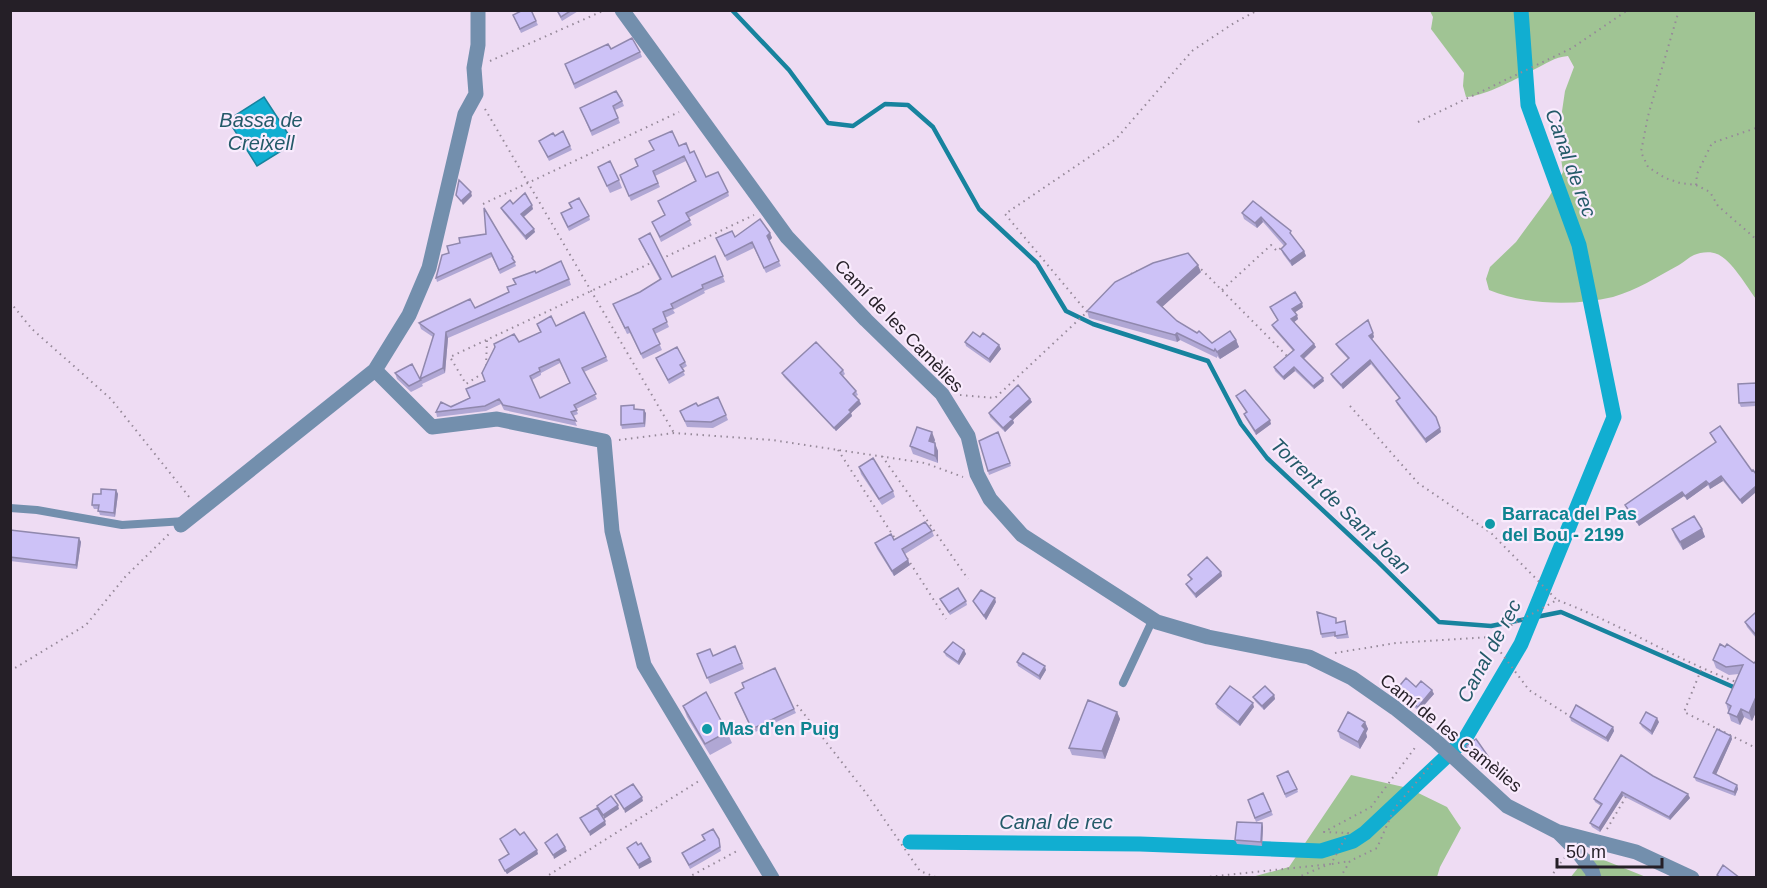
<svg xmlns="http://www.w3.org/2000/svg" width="1767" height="888" font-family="Arial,sans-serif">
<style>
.green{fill:#a0c494}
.water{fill:#11aed1;stroke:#17839e;stroke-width:1.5}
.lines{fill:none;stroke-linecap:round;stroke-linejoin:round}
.stream{stroke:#17839e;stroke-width:4.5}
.canal{stroke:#11aed1;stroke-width:15}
.path{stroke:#968999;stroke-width:2;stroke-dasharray:1.5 4.5;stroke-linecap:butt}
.lane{stroke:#738fad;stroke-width:8}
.street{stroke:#738fad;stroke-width:15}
.wall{fill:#b0a7d4;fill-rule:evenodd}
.shaded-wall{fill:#9088ad}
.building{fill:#cdc2f7;stroke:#9088ad;stroke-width:1.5;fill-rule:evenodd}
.culture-dot{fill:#0f9aa8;stroke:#f9ebfd;stroke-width:2}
.labels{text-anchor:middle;stroke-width:4.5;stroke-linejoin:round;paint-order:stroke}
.street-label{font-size:18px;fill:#251f27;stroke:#f9ebfd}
.culture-label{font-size:18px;font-weight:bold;fill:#0d838f;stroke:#f9ebfd;text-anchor:start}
.water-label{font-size:20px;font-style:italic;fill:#245a69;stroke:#f9ebfd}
</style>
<rect width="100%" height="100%" fill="#eedcf3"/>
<path class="green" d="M1430 11H1756V299C1747 287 1731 259 1717 254 1711 251 1700 252 1694 255 1689 257 1684 262 1679 265 1657 277 1637 290 1613 297 1574 306 1526 305 1489 290L1486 279 1490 267 1516 242 1549 197 1563 172 1557 130 1561 118 1565 91 1574 67 1568 56C1554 57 1546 64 1533 70 1516 79 1485 96 1466 97L1463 86 1464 73 1431 29 1433 17Z
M1351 775 1408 788 1447 807 1461 828 1440 867 1437 877H1252L1289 867Z
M1589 854 1646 877 1570 878Z"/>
<path class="water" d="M264 97 294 143 257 166 228 120Z"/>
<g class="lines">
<path class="stream" d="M732 10 789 70 828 123 853 126 885 104 908 105 933 127 979 209 1037 263 1066 311 1093 324 1208 361 1241 424 1267 458 1376 560 1439 622 1491 626 1561 612 1738 689"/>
<path class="canal" d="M910 842 1140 844 1321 851 1353 841 1365 833 1465 739 1521 644 1614 417 1579 245 1528 105 1521 10"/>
<path class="path" d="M1679 10 1648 116 1641 152 1648 167 1665 178 1680 183 1696 185 1710 192 1718 206 1756 239
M490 61 605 10
M485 109 674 433
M1418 122 1572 48 1628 10
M1696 185 1697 174 1712 143 1756 128
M483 204 679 112
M661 259 754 215
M1197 265 1288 357
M1131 274 1142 269
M1222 290 1271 245 1277 251 1286 244
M10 302 32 329 111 399 190 498
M1087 312 1005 214 1116 139 1192 51 1234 23 1258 10
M486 366 487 340
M483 373 466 384 450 357 653 262
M960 395 995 398 1088 311
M1350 406 1418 483 1491 533 1557 600
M619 440 674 433 772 440 925 463 963 477
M838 450 896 540
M882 456 968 579
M907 558 946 619
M1490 638 1529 690 1568 715
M1335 653 1396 643 1490 637 1557 600C1619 623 1676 660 1739 683
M1701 670 1684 712 1756 748
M10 671 86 625 125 577 169 534
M797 705 866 793 920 871 938 878
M1607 829 1627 795
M1332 864 1350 861
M544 878 699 781
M687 878 737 851
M1198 878 1331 864 1348 833 1324 832 1371 807 1417 745
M1296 878 1327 865
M1340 878 1350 861 1377 848 1394 809 1435 760
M1550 878 1564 858"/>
<path class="lane" d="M10 508 37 510 122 525 185 521
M1123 683 1153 619"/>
<path class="street" d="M622 10 787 237 866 320 942 394 968 436 977 474 990 499 1022 535 1157 622 1208 637 1309 657 1352 678 1395 708 1436 741 1507 806 1558 832 1577 851 1592 871 1594 878
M375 370 432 427 497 419 604 441 612 531 644 665 772 878
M181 525 375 370 409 315 429 268 465 114 476 94 474 68 478 45V10
M1559 832 1636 852 1692 878"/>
</g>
<path class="wall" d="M556 10H580L562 21Z
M513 15 536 21 538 25 521 33Z
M611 49 640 52 642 57 575 89 565 64Z
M622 101 624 106 615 110 620 123 592 136 580 108Z
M555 136 570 146 572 150 549 161 539 141Z
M679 146 690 153 706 177 728 192 729 196 688 218 692 225 661 242 652 222 665 216 658 201 695 181 686 161 655 176 660 187 631 201 622 180 638 166 635 159Z
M598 167 619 180 622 188 610 193Z
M1253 201 1293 237 1304 251 1306 256 1292 266 1283 254 1281 249 1284 246 1263 222 1257 228 1244 219 1242 213Z
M569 203 589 216 590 220 569 231 562 217 571 208Z
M513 204 533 209 524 217 535 232 526 240 503 212 501 208Z
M770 233 772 238 769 241 781 266 766 273 754 248 727 261 716 238Z
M639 239 672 277 715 256 725 282 704 291 705 293 673 310 675 313 665 318 669 327 655 334 662 350 643 359 630 333 627 334 613 304 640 292 660 280 641 244Z
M447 246 513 257 516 266 500 274 492 257 437 282 436 278 449 253Z
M1201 272 1162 306 1177 321 1212 343 1236 340 1239 347 1220 359 1217 356V358L1180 340 1177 342 1089 318 1087 311Z
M536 273 569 279 571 285 448 338 445 373 422 384 423 386 411 392 397 379 395 373 420 379 433 337 421 329 419 323 475 308 509 292 515 284 513 279Z
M1270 307H1303L1295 312 1298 319 1294 322 1316 347 1304 359 1324 381 1314 389 1295 371 1284 380 1275 371 1274 367 1293 351 1273 328 1272 325 1278 321Z
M1368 320 1374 337 1372 339 1436 417 1441 432 1426 443 1397 404 1396 401 1399 398 1371 364 1343 389 1332 377 1331 374 1348 359 1338 348 1336 344Z
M537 324 556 326 606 357 608 361 584 372 597 399 576 409 578 414 573 416 577 426 504 410 501 404 486 411 437 417 436 412 469 398 519 342 540 332ZM560 363 570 383 540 398 532 380 541 375V373Z
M980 337 999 345 1001 349 990 363 966 346 965 342Z
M656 358 685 362 687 366 682 369 685 375 669 384Z
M843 370 845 374 843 376 856 391 858 395 856 396 861 404 851 413 852 416 836 431 784 377 782 373Z
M1756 383V406L1741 407 1739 403Z
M1236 396 1271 424 1256 435 1245 417 1244 414 1246 412Z
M1030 399 1032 402 1013 420 1014 423 1005 432 990 417 989 413Z
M698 406 726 415 728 420 713 428 687 427 680 411Z
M635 409 646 413 645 427 622 429 621 425Z
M998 432 1011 466 989 475 979 441Z
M1710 433 1752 471 1756 474V492L1742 504 1723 481 1710 489 1708 485 1687 500 1684 496 1639 526 1627 509 1625 505 1716 443Z
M935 440 934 443 938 451V463L913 454 910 446Z
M859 467 893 491 895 497 882 505 861 474Z
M116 490 118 494 115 517 100 515 98 509H94L92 505Z
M1672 529H1702L1705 537 1683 550 1675 537Z
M10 530 79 538 81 542 77 569 10 561Z
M932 531 934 536 905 554 910 565 894 576 877 549 875 543Z
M1221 572 1222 576 1196 598 1188 588 1186 584 1191 580 1188 575Z
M940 599 966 601 967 605 950 615 942 603Z
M973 601 996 602 986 620 975 605Z
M1756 615V638L1747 627 1745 622Z
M1345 621 1349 638 1337 639 1335 636 1322 638 1321 634 1338 622Z
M964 650 966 654 959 665 946 656 944 652Z
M697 654 713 656 742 663 744 669 710 684Z
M1713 660 1754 663 1756 661V712L1752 721 1744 717 1740 725 1731 721 1726 703 1739 674 1729 675 1716 668Z
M1017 662 1046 670 1040 680 1018 666Z
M1416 687 1434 694 1419 711 1398 694 1396 690Z
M1274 695 1275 699 1264 710 1255 701 1253 697Z
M736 697 794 709 796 713 753 733Z
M1216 704 1254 707 1240 726 1217 708Z
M683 706 727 732 732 743 710 755 687 717Z
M1117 712 1120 719 1105 759 1072 755 1069 748Z
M1570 717 1613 727 1614 731 1608 742 1571 721Z
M1365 722 1368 729 1366 733 1367 737 1360 749 1340 738 1338 731Z
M1659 722 1652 735 1642 727 1640 723Z
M1731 736 1732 739 1716 774 1737 785 1738 789 1735 796 1696 781 1694 777Z
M1466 746 1491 763 1482 769 1468 749Z
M1277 776 1297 789 1298 792 1286 798Z
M1653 776 1690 798 1670 820 1623 796 1600 832 1592 827 1590 823 1601 806 1595 802 1594 799Z
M1263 793 1273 815 1256 822 1248 800Z
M1262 823 1263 827 1262 846 1237 844 1235 840Z
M520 835 538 854 507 874 499 860 509 854 500 839Z
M702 835 719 839 721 851 690 869 682 853 704 840Z"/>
<path class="shaded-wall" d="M471 192 472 196 463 205 461 201Z
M532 205 533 209 522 218 521 214Z
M1261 217 1263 222 1257 228 1255 223Z
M534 229 535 232 526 240 525 236Z
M770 233 772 238 769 241 767 236Z
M1304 251 1306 256 1292 266 1290 261Z
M1198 265 1201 272 1160 309 1157 302Z
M1302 303 1303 307 1294 313 1292 309Z
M1297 315 1298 319 1293 323 1291 319Z
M446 332 448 338 445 373 443 368Z
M1177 333 1180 340 1177 342 1175 335Z
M1373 333 1374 337 1371 340 1369 336Z
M1236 340 1239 347 1220 359 1217 352Z
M1314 344 1316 347 1302 360 1301 356Z
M999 345 1001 349 990 363 989 359Z
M1370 360 1371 364 1343 389 1341 385Z
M1294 367 1295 371 1284 380 1283 377Z
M1323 378 1324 381 1314 389 1313 386Z
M1030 399 1032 402 1013 420 1014 423 1005 432 1003 428 1010 417Z
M859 400 861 404 851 413 852 416 836 431 834 428 849 410Z
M644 410 646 413 645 427 644 423Z
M1270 420 1271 424 1256 435 1255 431Z
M1440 428 1441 432 1426 443 1425 439Z
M932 432 935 440 932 449 929 441Z
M935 443 938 451V463L935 456Z
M1721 476 1723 481 1710 489 1709 484Z
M1706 481 1708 485 1687 500 1685 496Z
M1756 486V492L1742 504 1740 500Z
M116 490 118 494 115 517 114 513Z
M1682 492 1684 496 1639 526 1637 522Z
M1702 529 1705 537 1683 550 1680 542Z
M79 538 81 542 77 569 76 565Z
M908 560 910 565 894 576 892 571Z
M1221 572 1222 576 1196 598 1195 594Z
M995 598 996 602 986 620 984 616Z
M964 650 966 654 959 665 958 662Z
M1045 666 1046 670 1040 680 1039 676Z
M1432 690 1434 694 1419 711 1418 707Z
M1274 695 1275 699 1264 710 1262 706Z
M1756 697V712L1752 721 1749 713Z
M1253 703 1254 707 1240 726 1238 722Z
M1741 709 1744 717 1740 725 1737 717Z
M1117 712 1120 719 1105 759 1102 751Z
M1657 718 1659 722 1652 735 1651 731Z
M1365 722 1368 729 1366 733 1367 737 1360 749 1358 742 1362 726Z
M1613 727 1614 731 1608 742 1606 738Z
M1731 736 1732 739 1715 777 1713 773Z
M1490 759 1491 763 1482 769 1480 765Z
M1737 785 1738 789 1735 796 1734 792Z
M1622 792 1623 796 1600 832 1599 828Z
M1688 794 1690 798 1670 820 1669 817Z
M642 797 643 801 625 813 624 809Z
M618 805 619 809 604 819 603 815Z
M605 821 606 825 590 836 589 832Z
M1262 823 1263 827 1262 846 1261 842Z
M565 847 567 851 554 859 553 855Z
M537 850 538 854 507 874 505 871Z
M650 858 652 862 639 869 638 865Z"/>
<path class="building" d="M523 10H531L536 21 520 29 513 15Z
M557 10H572L561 17Z
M632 38 640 52 574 84 565 64 608 44 611 49Z
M616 91 622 101 613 106 618 118 591 131 580 108Z
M563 131 570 146 548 157 539 141 553 133 555 136Z
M672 131 679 146 686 143 690 153 694 151 706 177 718 172 728 192 686 213 690 220 660 237 652 222 665 215 658 201 696 181 684 156 653 171 658 183 629 196 620 175 638 166 635 159 654 150 649 141Z
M610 161 619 180 607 186 598 167Z
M459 180 471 192 461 201 456 195Z
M525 193 532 205 521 214 534 229 525 236 501 208 510 200 513 204Z
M579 198 589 216 568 227 561 213 572 208 569 203Z
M1253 201 1291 231 1290 233 1304 251 1290 261 1281 249 1286 244 1261 217 1255 223 1242 213Z
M484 208 513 257 512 258 515 262 499 270 491 253 436 278 442 255 449 253 447 246 460 243 459 238 486 234Z
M760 219 770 233 767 236 779 261 764 268 752 242 725 256 716 238 732 231 735 237Z
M650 233 672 277 715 256 723 276 702 285 703 288 671 304 673 308 663 312 667 322 653 329 660 344 641 354 628 327 625 328 613 304 640 292 661 279 639 239Z
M1188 253 1198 265 1157 302 1177 321 1197 333 1199 331 1212 343 1230 331 1236 340 1217 352 1215 349 1214 351 1177 333 1175 335 1087 311 1115 282 1153 263Z
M561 261 569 279 446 332 443 368 420 379 421 380 409 386 395 373 412 364 420 379 434 334 419 323 470 299 475 308 509 292 507 287 516 284 513 279 535 271 536 273Z
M1295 292 1302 303 1292 309 1297 315 1291 319 1314 344 1301 356 1323 378 1313 386 1294 367 1283 377 1274 367 1294 350 1272 325 1278 320 1270 307Z
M584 312 606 357 582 368 596 394 574 405 577 410 571 412 576 421 503 405 499 399 485 406 436 412 441 402 451 407 470 398 466 389 485 381 482 373 495 347 494 344 514 334 519 342 541 332 537 324 551 316 556 326ZM559 359 570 383 540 398 530 376 540 371 539 368Z
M1368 320 1373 333 1369 336 1436 417 1440 428 1425 439 1396 401 1400 398 1370 360 1341 385 1331 374 1349 358 1336 344Z
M973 332 980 337 983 333 999 345 989 359 965 342Z
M816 342 843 370 840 373 856 391 853 394 859 400 849 410 851 412 834 428 782 373Z
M677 347 685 362 680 365 684 371 668 380 656 358Z
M1756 383V402L1739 403 1738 384Z
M1018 385 1030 399 1010 417 1013 419 1003 428 989 413Z
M1245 390 1270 420 1255 431 1244 414 1247 412 1236 396Z
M718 397 726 415 711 422 685 421 680 411 696 403 698 406Z
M634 405V409L644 410V423L621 425V406Z
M1720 426 1752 471 1753 470 1756 474V486L1740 500 1721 476 1709 484 1706 481 1685 496 1682 492 1637 522 1625 505 1716 442 1710 433Z
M917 427 932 432 929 441 935 443V456L910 446Z
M998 432 1010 463 988 471 979 441Z
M873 458 893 491 879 499 859 467Z
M101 489 116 490 114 513 98 511 99 505H92L93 494H101Z
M1694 516 1702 529 1680 542 1672 529Z
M925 522 932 531 902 549 908 560 892 571 875 543 891 534 894 540Z
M10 530 79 538 76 565 10 557Z
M1207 557 1221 572 1195 594 1186 584 1192 579 1188 575Z
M958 588 966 601 949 612 940 599Z
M981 590 995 598 984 616 973 601Z
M1317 612 1336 618V623L1345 621 1347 634 1335 636V632L1321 634Z
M1755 613 1756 615V635L1745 622Z
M953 642 964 650 958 662 944 652Z
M1720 644 1725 647 1727 644 1754 663 1756 661V697L1749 713 1741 709 1737 717 1728 713 1731 706 1726 703 1743 665 1726 667 1713 660Z
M735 646 742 663 707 678 697 654 710 649 713 656Z
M1023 653 1045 666 1039 676 1017 662Z
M775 668 794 709 752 729 735 693 744 688 742 683Z
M1406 678 1416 687 1421 681 1432 690 1418 707 1396 690Z
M1230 686 1253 703 1238 722 1216 704Z
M1265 686 1274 695 1262 706 1253 697Z
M706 692 727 732 705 744 683 706Z
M1088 700 1117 712 1102 751 1069 748Z
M1576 705 1613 727 1606 738 1570 717Z
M1348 712 1365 722 1362 726 1365 729 1358 742 1338 731Z
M1646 712 1657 718 1651 731 1640 723Z
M1717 729 1731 736 1713 773 1737 785 1734 792 1694 777Z
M1476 739 1490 759 1480 765 1466 746Z
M1621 755 1653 776 1688 794 1669 817 1622 792 1599 828 1590 823 1602 804 1594 799Z
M1288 771 1297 789 1285 794 1277 776Z
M633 784 642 797 624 809 615 795Z
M1263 793 1271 811 1255 818 1248 800Z
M611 796 618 805 603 815 597 806Z
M597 808 605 821 589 832 580 818Z
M1237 822 1262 823 1261 842 1235 840Z
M515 829 520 835 524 832 537 850 505 871 499 860 509 854 500 839Z
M713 829 719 839 720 847 689 865 682 853 705 840 702 835Z
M557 834 565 847 553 855 545 843Z
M636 842 638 845 641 843 650 858 638 865 627 848Z
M1723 865 1740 878H1721L1717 875Z"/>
<g class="culture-dot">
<circle cx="1490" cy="524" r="6"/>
<circle cx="707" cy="729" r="6"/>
</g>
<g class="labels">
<g class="street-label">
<text transform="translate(899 326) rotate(46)" y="6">Camí de les Camèlies</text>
<text transform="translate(1451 733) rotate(39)" y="6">Camí de les Camèlies</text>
</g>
<g class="culture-label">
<text x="1502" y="520">Barraca del Pas<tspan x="1502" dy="21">del Bou - 2199</tspan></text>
<text x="719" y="735">Mas d'en Puig</text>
</g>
<g class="water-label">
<text x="261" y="127">Bassa de<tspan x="261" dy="23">Creixell</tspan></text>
<text transform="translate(1571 163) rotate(70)" y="7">Canal de rec</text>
<text transform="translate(1341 506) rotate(44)" y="7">Torrent de Sant Joan</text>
<text transform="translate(1489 651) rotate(-62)" y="7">Canal de rec</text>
<text x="1056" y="829">Canal de rec</text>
</g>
</g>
<rect width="1767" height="888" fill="none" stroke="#251f27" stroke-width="24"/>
<path d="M1557 858v9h105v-9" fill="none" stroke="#251f27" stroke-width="3"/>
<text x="1566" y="858" font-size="18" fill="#251f27" stroke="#f9ebfd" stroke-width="4.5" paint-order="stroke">50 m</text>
</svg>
